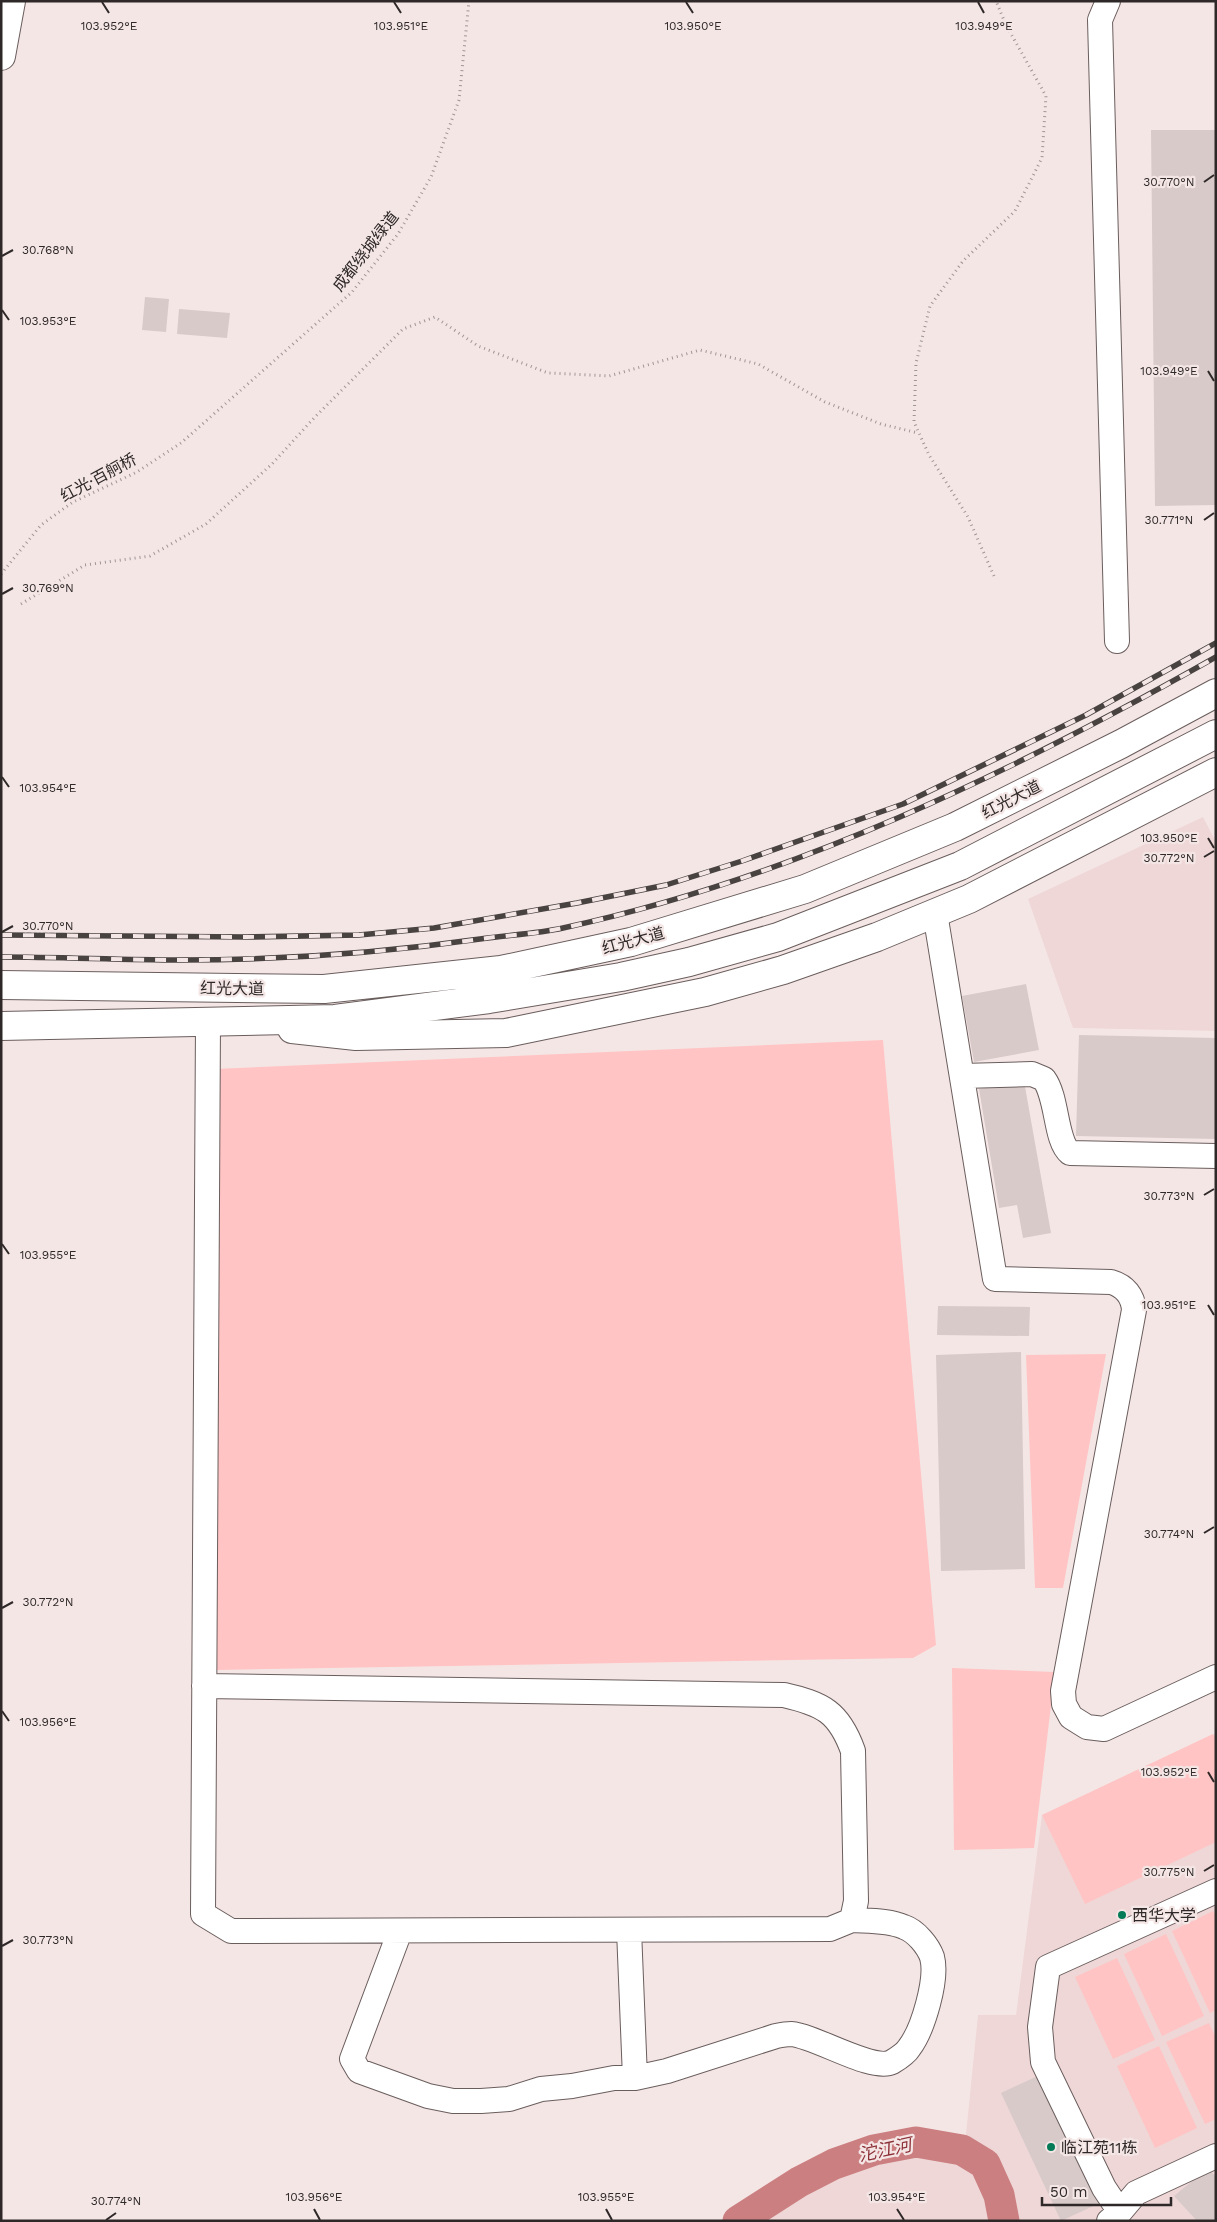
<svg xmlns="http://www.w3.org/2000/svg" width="1217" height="2222" font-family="'Work Sans','Noto Sans SC',sans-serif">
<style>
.built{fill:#efd7d7}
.green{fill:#ffc4c3}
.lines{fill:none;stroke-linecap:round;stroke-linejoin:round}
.river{stroke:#cb7f80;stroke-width:31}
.building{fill:#d8cac9}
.minor-casing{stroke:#6a5e5d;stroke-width:26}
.major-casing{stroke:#6a5e5d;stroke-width:30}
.highway-casing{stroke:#6a5e5d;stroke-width:30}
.path{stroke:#9f9494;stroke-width:3;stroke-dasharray:1 4;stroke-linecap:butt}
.minor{stroke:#fff;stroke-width:24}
.major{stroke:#fff;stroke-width:28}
.highway{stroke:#fff;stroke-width:28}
.rail-casing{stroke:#484241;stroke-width:5.5}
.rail{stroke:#f5e6e6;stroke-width:4;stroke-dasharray:11;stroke-linecap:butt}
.ticks{fill:none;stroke:#2e2928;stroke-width:2}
.poi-dot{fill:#047a57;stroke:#f5e6e6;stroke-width:2}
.labels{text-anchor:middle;stroke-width:4.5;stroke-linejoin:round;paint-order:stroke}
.street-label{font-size:16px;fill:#2e2928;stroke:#f5e6e6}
.poi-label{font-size:16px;fill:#2e2928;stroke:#f5e6e6;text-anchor:start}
.water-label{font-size:18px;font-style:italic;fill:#8c3037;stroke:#f5e6e6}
.ticks-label{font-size:12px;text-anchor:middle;fill:#2e2928;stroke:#f5e6e6;stroke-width:4.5;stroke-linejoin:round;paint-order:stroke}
</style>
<rect width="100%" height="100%" fill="#f5e6e6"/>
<path class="built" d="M1203 817 1216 842V1031L1073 1028 1028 899Z
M1216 1733V2221H761L814 2188 863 2168 912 2157 956 2154 966 2134 978 2015H1016L1042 1815Z"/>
<path class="green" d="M883 1040 936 1645 913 1658 216 1670 214 1069Z
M1106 1354 1063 1588H1035L1026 1355Z
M952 1668 1055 1672 1034 1848 954 1850Z
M1213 1734 1216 1740V1842L1085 1904 1042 1815Z
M1213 1911 1216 1916V2010L1210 2013 1172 1931Z
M1166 1934 1204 2016 1162 2036 1124 1954Z
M1117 1958 1155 2040 1113 2059 1075 1977Z
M1209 2023 1216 2038V2119L1205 2124 1166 2042Z
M1159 2046 1197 2128 1155 2148 1117 2066Z"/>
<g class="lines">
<path class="river" d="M738 2221 799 2182 834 2164 874 2150 916 2142 962 2150 985 2164 999 2195 1004 2221"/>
</g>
<path class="building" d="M1151 130H1216V505L1155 506Z
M145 297 169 299 166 332 142 330Z
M179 309 230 313 227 338 177 334Z
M1026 984 1039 1050 974 1062 962 996Z
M1079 1035 1216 1038V1139L1076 1136Z
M1024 1081 1051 1233 1023 1238 1017 1205 999 1208 979 1089Z
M938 1306 1030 1307 1029 1336 937 1335Z
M1021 1352 1025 1569 941 1571 936 1355Z
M1042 2074 1102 2202 1061 2221 1001 2093Z
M1208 2168 1216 2177V2221H1197L1174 2196Z"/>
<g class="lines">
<g class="minor-casing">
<path id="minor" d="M1108 1 1100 20 1117 641
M935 913 995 1279 1111 1282C1125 1286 1133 1296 1134 1310L1063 1691 1064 1704 1071 1717 1087 1727 1104 1729 1216 1677
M962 1076 1032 1074 1044 1079C1058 1098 1055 1141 1070 1153L1216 1156
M204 1686 784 1695C823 1704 839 1712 853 1751L856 1901 852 1920 830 1929 231 1931 203 1914 208 1022
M629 1930 635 2078
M400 1931 352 2059 359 2071 428 2096 453 2101H481L509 2099 541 2089 572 2086 614 2078H635L667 2071 776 2036C781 2035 786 2034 791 2034 816 2036 872 2072 892 2062 897 2059 906 2053 909 2048 923 2030 938 1979 932 1957 928 1946 916 1931 904 1927 889 1920 868 1921 852 1920
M1120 2212 1104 2188 1043 2062 1040 2027 1048 1967 1216 1891
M1109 2221 1120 2212 1136 2193 1216 2156"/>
</g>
<g class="major-casing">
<path id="major" d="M292 1029 356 1036 506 1033 705 992 783 970 877 937 969 899 1216 772"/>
</g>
<g class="highway-casing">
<path id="highway" d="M1 56 11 1
M1 985 324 989 501 970 631 942 805 889 955 827 1121 744 1216 693
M1 1026 335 1019 489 999 621 977 689 962 778 937 960 866 1216 734"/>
</g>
<path class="path" d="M1 574 41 525 73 502 137 472 181 443 352 292 398 234 431 177 459 100 469 1
M994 576 968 517 929 455 914 422 916 363 930 306 963 261 1015 211 1042 158 1046 96 1006 25 996 1
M21 604 85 565 150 556 206 524 272 464 314 418 403 329 435 317 478 346 548 373 609 376 700 350 758 364 825 402 881 424 918 433"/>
<use href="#minor" class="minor"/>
<use href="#major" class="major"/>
<use href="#highway" class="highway"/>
<g class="rail-casing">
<path id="rail" d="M1 935 247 937 359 935 434 928 577 903 666 885 742 861 903 804 1086 715 1216 643
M1 957C61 957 121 960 180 960 280 960 381 953 480 939 507 935 536 934 563 928 794 878 1011 773 1216 657"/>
</g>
<use href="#rail" class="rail"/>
</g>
<path class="ticks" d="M102 2 109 13M394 2 401 13M686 2 693 13M978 2 984 13M1204 182 1214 175M2 256 13 250M2 310 9 320M1208 371 1214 381M1204 520 1214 513M2 594 13 588M2 777 9 787M1208 838 1214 848M1204 857 1214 851M2 932 13 926M1204 1195 1214 1189M2 1244 9 1254M1208 1305 1214 1315M1204 1533 1214 1527M2 1608 13 1602M2 1711 9 1721M1208 1772 1214 1782M1204 1871 1214 1865M2 1946 13 1940M314 2209 320 2220M606 2209 612 2220M897 2209 904 2220M106 2220 116 2213"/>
<g class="poi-dot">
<circle cx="1122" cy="1915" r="5"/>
<circle cx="1051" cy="2147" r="5"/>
</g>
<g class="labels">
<g class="street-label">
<text transform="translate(365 251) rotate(-52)" y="6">成都绕城绿道</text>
<text transform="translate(98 477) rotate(-28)" y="6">红光·百舸桥</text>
<text transform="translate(1011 799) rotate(-27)" y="6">红光大道</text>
<text transform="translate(633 940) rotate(-15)" y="6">红光大道</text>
<text transform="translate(232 988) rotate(1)" y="6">红光大道</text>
</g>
<g class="poi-label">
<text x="1132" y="1921">西华大学</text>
<text x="1061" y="2153">临江苑11栋</text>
</g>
<g class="water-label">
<text transform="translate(885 2150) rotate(-12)" y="6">沱江河</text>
</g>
</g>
<g class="ticks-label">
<text x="984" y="30">103.949°E</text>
<text x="109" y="30">103.952°E</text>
<text x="401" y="30">103.951°E</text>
<text x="693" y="30">103.950°E</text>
<text x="1169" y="186">30.770°N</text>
<text x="48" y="254">30.768°N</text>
<text x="48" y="325">103.953°E</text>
<text x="1169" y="375">103.949°E</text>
<text x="1169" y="524">30.771°N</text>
<text x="48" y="592">30.769°N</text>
<text x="48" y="792">103.954°E</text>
<text x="1169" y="842">103.950°E</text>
<text x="1169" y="862">30.772°N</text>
<text x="48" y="930">30.770°N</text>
<text x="1169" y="1200">30.773°N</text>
<text x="48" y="1259">103.955°E</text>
<text x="1169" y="1309">103.951°E</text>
<text x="1169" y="1538">30.774°N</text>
<text x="48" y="1606">30.772°N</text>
<text x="48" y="1726">103.956°E</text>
<text x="1169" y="1776">103.952°E</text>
<text x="1169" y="1876">30.775°N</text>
<text x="48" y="1944">30.773°N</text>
<text x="314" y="2201">103.956°E</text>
<text x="606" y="2201">103.955°E</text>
<text x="897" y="2201">103.954°E</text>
<text x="116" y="2205">30.774°N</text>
</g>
<rect width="1217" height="2222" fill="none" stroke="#2e2928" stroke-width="5"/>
<path d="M1042 2197v8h129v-8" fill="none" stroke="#2e2928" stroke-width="2.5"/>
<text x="1050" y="2197" font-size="15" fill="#2e2928" stroke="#f5e6e6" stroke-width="4" paint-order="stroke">50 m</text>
</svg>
